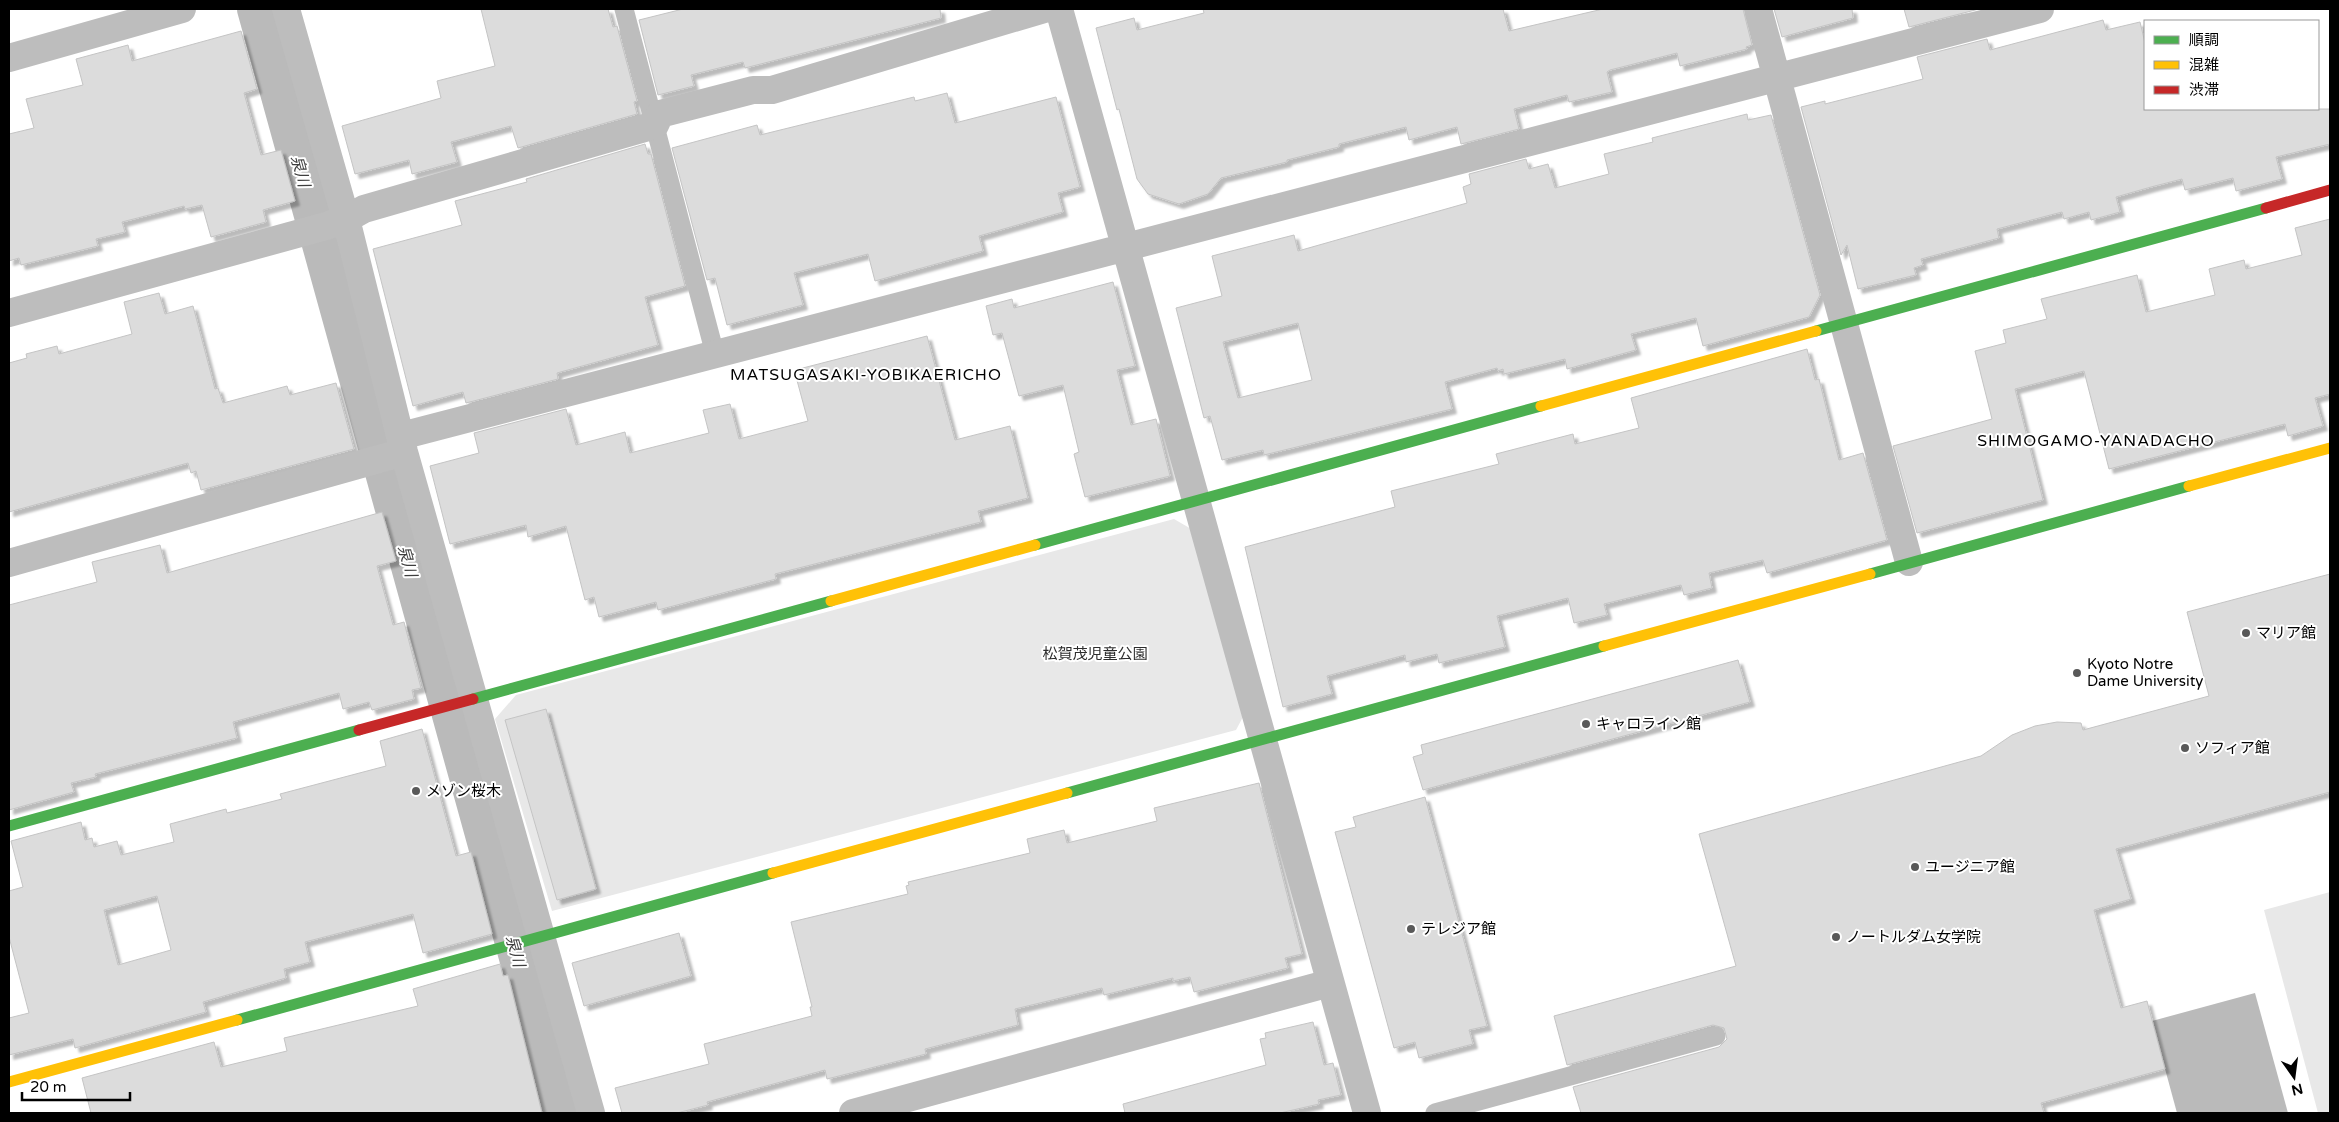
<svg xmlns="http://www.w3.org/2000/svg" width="2339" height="1122" font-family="'Varela Round','Noto Sans JP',sans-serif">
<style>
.green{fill:#e8e8e8}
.water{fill:#bababa}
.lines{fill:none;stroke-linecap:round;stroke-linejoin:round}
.canal{stroke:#bababa;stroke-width:38}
.building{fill:#dcdcdc;stroke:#c4c4c4;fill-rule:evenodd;filter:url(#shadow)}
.lane{stroke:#bdbdbd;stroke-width:19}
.street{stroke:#bdbdbd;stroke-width:28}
.fast{stroke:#4caf50;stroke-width:11}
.slow{stroke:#ffc107;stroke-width:11}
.jam{stroke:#c62828;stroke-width:11}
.poi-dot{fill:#595959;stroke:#fff;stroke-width:2}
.labels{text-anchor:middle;stroke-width:4;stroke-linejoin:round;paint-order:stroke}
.poi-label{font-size:15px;fill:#000;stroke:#fff;text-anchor:start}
.park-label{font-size:15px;fill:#2d2d2d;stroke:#fff}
.water-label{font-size:16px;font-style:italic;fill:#3e3e3e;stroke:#fff}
.neighbourhood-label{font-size:16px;letter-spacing:1px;fill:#000;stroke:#fff}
</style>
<defs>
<filter id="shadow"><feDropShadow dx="4.5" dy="4.5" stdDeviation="1" flood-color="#0004"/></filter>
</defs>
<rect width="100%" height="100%" fill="#fff"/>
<path class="green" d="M1174 519 1193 530 1244 715 1236 730 552 911 495 719 516 695Z
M2330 892V1113H2318L2264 910Z"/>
<path class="water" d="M2255 993 2288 1113H2177L2152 1021Z"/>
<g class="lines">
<path class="canal" d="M256 9 561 1113"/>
</g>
<path class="building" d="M481 9H608L613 27 617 26 637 101 634 102 637 114 518 148 511 126 451 142 457 162 412 174 409 160 355 174 342 126 441 98 437 81 495 66Z
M683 9H940L941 18 745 68 743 62 691 75 694 86 658 95 639 20Z
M1203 9H1503L1509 31 1603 9H1743L1752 45 1746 47 1747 49 1680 66 1677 53 1610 70 1607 72 1612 92 1569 102 1567 95 1514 109 1519 129 1461 144 1457 127 1409 140 1406 127 1339 144V147L1287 160V162L1221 178 1208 194 1179 204 1148 194 1137 179 1119 109 1117 110 1096 28 1134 18 1137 30 1204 13Z
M1774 9H1852L1853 18 1782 37Z
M1904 9H1979L1909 27Z
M2103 20 2106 30 2140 22 2145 43V109H2330V144L2276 157 2282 179 2236 191 2233 178 2185 190 2182 179 2151 187 2116 197 2120 212 2091 220 2089 212 2064 219 2062 212 1997 229 1999 238 1921 259 1923 265 1914 268 1916 275 1858 289 1847 245 1841 255 1801 107 1825 101V104L1923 79 1917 57 1987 39 1990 50Z
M241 31 257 89 244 93 261 155 281 150 295 201 263 210 266 222 211 237 202 205 185 209 184 206 122 222 125 232 96 239 98 246 21 265 19 258 9 261V134L34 128 26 99 83 85 76 59 128 45 132 61Z
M947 93 955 123 1056 97 1080 187 1058 193 1063 212 979 236 983 251 875 281 868 254 794 273 803 305 727 325 715 278 707 280 672 148 757 125 760 135 914 97 915 101Z
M1747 114 1748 120 1771 115 1820 295 1809 317 1703 346 1696 318 1631 334 1636 350 1567 369 1565 359 1504 374 1503 369 1498 371 1497 368 1445 382 1452 409 1264 455 1263 450 1222 460 1210 416 1204 418 1176 308 1222 296 1212 256 1294 235 1298 251 1467 203 1463 187 1471 184 1469 174 1526 159 1529 169 1548 164 1555 188 1609 174 1604 154 1653 142 1652 138ZM1298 323 1312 380 1238 398 1223 342Z
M645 144 648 154H651L685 286 645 297 658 345 557 373 558 379 466 403 463 392 413 406 373 249 462 225 455 201 527 182 526 179Z
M2330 219V394L2315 398 2323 426 2288 436 2285 424 2109 469 2084 371 2015 389 2043 500 1917 533 1893 446 1992 419 1975 351 2006 343 2003 330 2047 319 2041 299 2137 275 2146 312 2215 295 2209 269 2244 260 2246 269 2302 255 2295 228Z
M1113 282 1135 366 1117 370 1131 425 1156 419 1170 476 1085 497 1074 454 1079 452 1063 385 1019 396 1002 333 993 335 986 306 1012 299 1014 308Z
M159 293 165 314 193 306 215 389 218 388 223 403 287 386 290 395 336 383 354 449 201 490 196 471 191 473 188 463 9 512V363L27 358 26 354 57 346 59 354 132 334 124 302Z
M927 336 955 440 1010 426 1028 498 978 511 981 522 775 574 776 579 658 610 656 602 599 617 594 597 585 600 566 526 528 537 526 525 450 544 430 466 479 453 474 433 566 409 576 445 625 432 630 453 709 433 703 410 730 404 739 439 808 421 795 373 799 372V369Z
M1807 349 1815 380 1819 379 1839 460 1863 453 1887 540 1767 573 1763 560 1709 573 1712 588 1684 595 1681 585 1604 604 1607 615 1574 623 1568 598 1497 616 1505 647 1439 663 1437 654 1406 662 1405 655 1327 676 1332 694 1283 707 1245 547 1395 507 1391 491 1499 464 1496 454 1573 434 1575 444 1639 428 1631 398Z
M382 512 396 561 377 566 393 625 404 622 421 688 412 690 414 699 372 710 369 702 343 709 339 693 233 722 237 738 95 774 96 777 71 783 74 792 9 810V605L97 582 92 562 160 545 167 573Z
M2330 574V792L2116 849 2131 899 2094 910 2121 1008 2147 1001 2165 1069 2041 1103 2044 1113H1581L1573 1087 1719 1047 1727 1039 1724 1028 1713 1025 1567 1065 1554 1016 1736 966 1699 834 1981 756 2012 735 2035 726 2057 722 2081 723 2083 730 2209 696 2187 612Z
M1738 660 1750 702 1423 790 1413 757 1423 754 1421 745Z
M546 709 596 889 557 900 505 720Z
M422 729 456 856 471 852 492 934 423 953 413 914 305 942 310 962 284 969 286 978 203 1002 206 1012 75 1048 73 1039 9 1055V1018L29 1013 9 937V891L23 887 11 841 81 822 85 840 92 838 94 847 117 841 121 855 174 842 170 824 226 809 227 813 282 799 280 794 386 766 380 741ZM157 896 171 950 118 965 104 910Z
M1259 783 1302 954 1285 958 1288 968 1194 992 1190 977 1173 981V978L1104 995 1102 988 1015 1009 1018 1025 925 1049 926 1054 827 1079 825 1070 707 1102 708 1105 677 1113H622L615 1088 709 1064 704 1044 812 1016 810 1007H812L791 922 908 894 906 886 909 885 908 882 1030 853 1027 839 1064 830 1067 843 1157 821 1154 808Z
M1425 797 1487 1026 1469 1030 1473 1044 1419 1058 1415 1042 1394 1048 1335 832 1356 827 1353 817Z
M679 933 691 976 584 1006 572 963Z
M500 964 503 976 508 975 542 1113H91L82 1078 214 1042 221 1067 287 1051 284 1038 418 1006 413 989Z
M1313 1022 1324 1065 1333 1063 1341 1095 1318 1100 1319 1104 1280 1113H1125L1123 1104 1266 1065 1260 1039 1266 1038 1265 1033Z"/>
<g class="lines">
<path class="lane" d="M624 9 715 354
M1435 1113 1716 1036"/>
<path class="street" d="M286 9 346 219 404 452 591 1113
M1059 9 1367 1113
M1758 9 1909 562
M9 58 182 9
M9 313 326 226 346 219 364 209 655 125 660 114 753 90H772L1044 9
M401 436 2040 9
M9 563 404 452
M853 1113 1330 983"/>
<path class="fast" d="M1816 331 2266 208
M1035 545 1541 406
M1870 574 2189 486
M473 699 831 601
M1067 793 1604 646
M9 826 359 730
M237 1020 773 873"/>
<path class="slow" d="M1541 406 1816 331
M2189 486 2330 448
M831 601 1035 545
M1604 646 1870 574
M773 873 1067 793
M9 1082 237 1020"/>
<path class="jam" d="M2266 208 2330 190
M359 730 473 699"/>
</g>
<g class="poi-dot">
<circle cx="2246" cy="633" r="5"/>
<circle cx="2077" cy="673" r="5"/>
<circle cx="1586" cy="724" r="5"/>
<circle cx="2185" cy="748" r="5"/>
<circle cx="416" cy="791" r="5"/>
<circle cx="1915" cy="867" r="5"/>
<circle cx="1411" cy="929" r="5"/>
<circle cx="1836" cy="937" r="5"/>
</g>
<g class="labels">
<g class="poi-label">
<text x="2256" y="638">マリア館</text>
<text x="2087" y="669">Kyoto Notre<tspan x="2087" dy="17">Dame University</tspan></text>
<text x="1596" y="729">キャロライン館</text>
<text x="2195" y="753">ソフィア館</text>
<text x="426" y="796">メゾン桜木</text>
<text x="1925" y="872">ユージニア館</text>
<text x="1421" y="934">テレジア館</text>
<text x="1846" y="942">ノートルダム女学院</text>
</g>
<g class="park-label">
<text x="1095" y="659">松賀茂児童公園</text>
</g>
<g class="water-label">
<text transform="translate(301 171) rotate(75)" y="6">泉川</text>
<text transform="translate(408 561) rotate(75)" y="6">泉川</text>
<text transform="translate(516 951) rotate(75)" y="6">泉川</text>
</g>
<g class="neighbourhood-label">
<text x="866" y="380">MATSUGASAKI-YOBIKAERICHO</text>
<text x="2096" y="446">SHIMOGAMO-YANADACHO</text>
</g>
</g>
<rect width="2339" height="1122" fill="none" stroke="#000000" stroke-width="20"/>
<rect x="2144" y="20" width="175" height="90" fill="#ffffff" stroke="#999999"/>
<rect x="2154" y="36" width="25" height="8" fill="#4caf50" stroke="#999999"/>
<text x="2189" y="45" font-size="15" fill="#000000">順調</text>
<rect x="2154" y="61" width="25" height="8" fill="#ffc107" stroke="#999999"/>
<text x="2189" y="70" font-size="15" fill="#000000">混雑</text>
<rect x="2154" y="86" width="25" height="8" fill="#c62828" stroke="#999999"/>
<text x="2189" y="95" font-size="15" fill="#000000">渋滞</text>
<g transform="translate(2294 1077) rotate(166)" stroke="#ffffff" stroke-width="4" paint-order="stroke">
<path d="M0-4L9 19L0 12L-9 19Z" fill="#000000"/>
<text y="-8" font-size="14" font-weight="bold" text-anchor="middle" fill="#000000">N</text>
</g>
<path d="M22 1092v8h108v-8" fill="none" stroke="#000000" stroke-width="2.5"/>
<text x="30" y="1092" font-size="15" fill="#000000" stroke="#ffffff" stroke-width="4" paint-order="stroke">20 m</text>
</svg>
